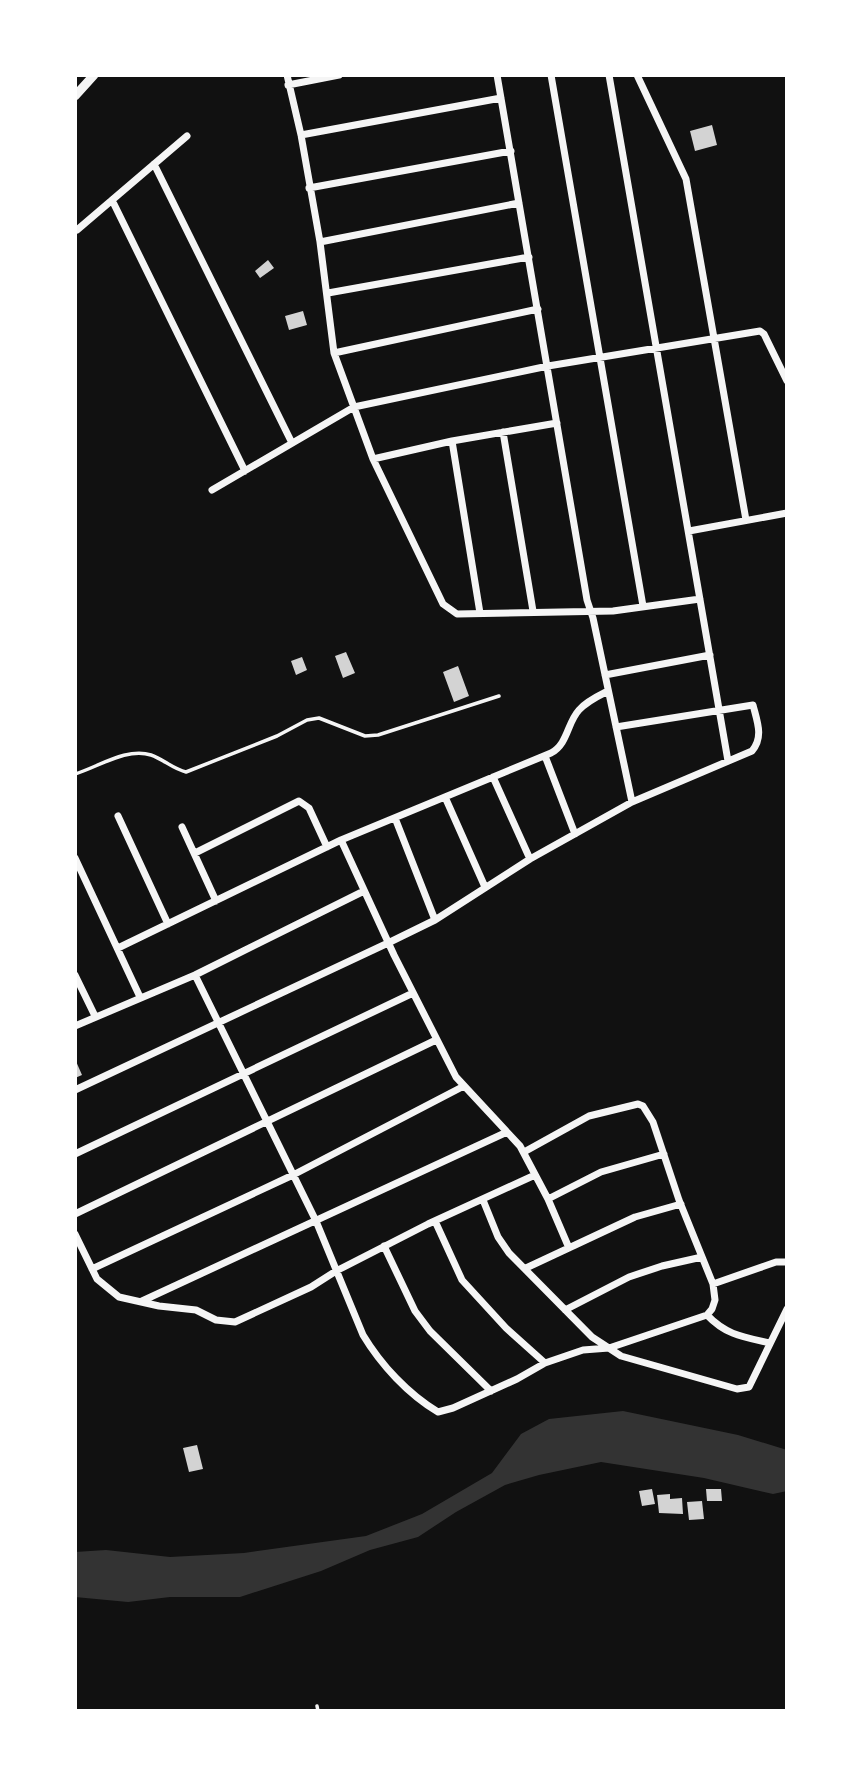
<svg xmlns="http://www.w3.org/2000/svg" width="862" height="1786" font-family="Lato,sans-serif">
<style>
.water{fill:#333}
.building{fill:#d3d3d3}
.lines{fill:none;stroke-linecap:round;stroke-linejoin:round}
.service{stroke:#f5f5f5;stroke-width:3.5}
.minor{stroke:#f5f5f5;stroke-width:7}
.tertiary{stroke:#f5f5f5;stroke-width:9}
</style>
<rect width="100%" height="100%" fill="#111"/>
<path class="water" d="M623 1411 738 1435 787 1450V1491L773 1494 704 1478 601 1462 539 1475 505 1485 456 1512 418 1537 370 1550 321 1571 240 1597H170L128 1602 75 1597V1552L106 1550 170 1557 244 1553 366 1536 422 1514 492 1473 521 1434 549 1419Z"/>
<path class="building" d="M712 125 717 145 695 151 690 131Z
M268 260 274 268 260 278 255 271Z
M303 311 307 325 289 330 285 316Z
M346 652 355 673 343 678 335 656Z
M302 657 307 670 296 675 291 661Z
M458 666 469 696 454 702 443 672Z
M75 1059 82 1075 75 1078Z
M197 1445 203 1469 189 1472 183 1448Z
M652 1489 655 1504 642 1506 639 1491Z
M706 1489H721L722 1501H707Z
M670 1494V1499L682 1498 683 1514 659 1513 657 1495Z
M702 1501 704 1519 689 1520 687 1502Z"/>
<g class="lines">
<path class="service" d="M75 774C98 767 127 747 151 755 163 759 173 769 186 772L277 736 307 720 319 718 365 736 378 735 499 696
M317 1706 318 1711"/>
<path class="minor" d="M287 75 301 135 320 242 334 353 373 459 443 604 457 614 613 611 700 599
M497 75 587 600 593 618 632 802
M551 75 643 606
M609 75 728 761
M637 75 686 179 746 520
M288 85 339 75
M301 135 501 98
M154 164 292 443
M309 188 511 151
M112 200 245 471
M77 230 187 136
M320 242 519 203
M328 293 529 257
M334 353 538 309
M503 432 533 611
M452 441 480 613
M373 459 452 441 557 423
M212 490 354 407 548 366 760 331 764 334 787 381
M689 531 787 513
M605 675 710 655
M545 756 575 834
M493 777 530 859
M445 797 485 887
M118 816 168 924
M395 818 435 920
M182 827 216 901
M341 840 394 955 456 1077 520 1146 548 1199 569 1248
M195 853 299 801 309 808 327 847
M75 858 140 997
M118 948 341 840 551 753C568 744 567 723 579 710 587 701 598 696 608 691
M75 975 95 1016
M195 975 316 1221 363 1335C381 1365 408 1394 438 1412L453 1408 517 1379 545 1363 583 1350 609 1348 707 1315 712 1309 715 1300 713 1284 679 1200 653 1122 643 1106 638 1104 589 1116 524 1152
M75 1026 195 975 364 891
M75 1090 388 943 435 920 530 859 632 802 752 751C764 737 757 721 753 705L616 727
M75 1154 413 993
M548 1199 601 1172 664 1154
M483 1200 498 1237 509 1253 592 1337 621 1356 737 1389 749 1387 787 1309
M75 1214 436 1040
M435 1221 462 1280 506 1328 545 1363
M75 1234 97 1279 119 1297 159 1306 196 1310 216 1320 235 1322 311 1287 336 1271 428 1224 535 1175
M384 1246 415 1311 430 1331 491 1391
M526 1268 635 1217 681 1204
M92 1269 293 1175 464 1086
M713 1284 776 1262H787
M142 1301 507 1132
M565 1310 629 1277 662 1266 702 1257
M707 1315C726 1335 743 1337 770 1343"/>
<path class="tertiary" d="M75 96 94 75"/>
</g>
<rect width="862" height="1786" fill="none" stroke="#ffffff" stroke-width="154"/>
</svg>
